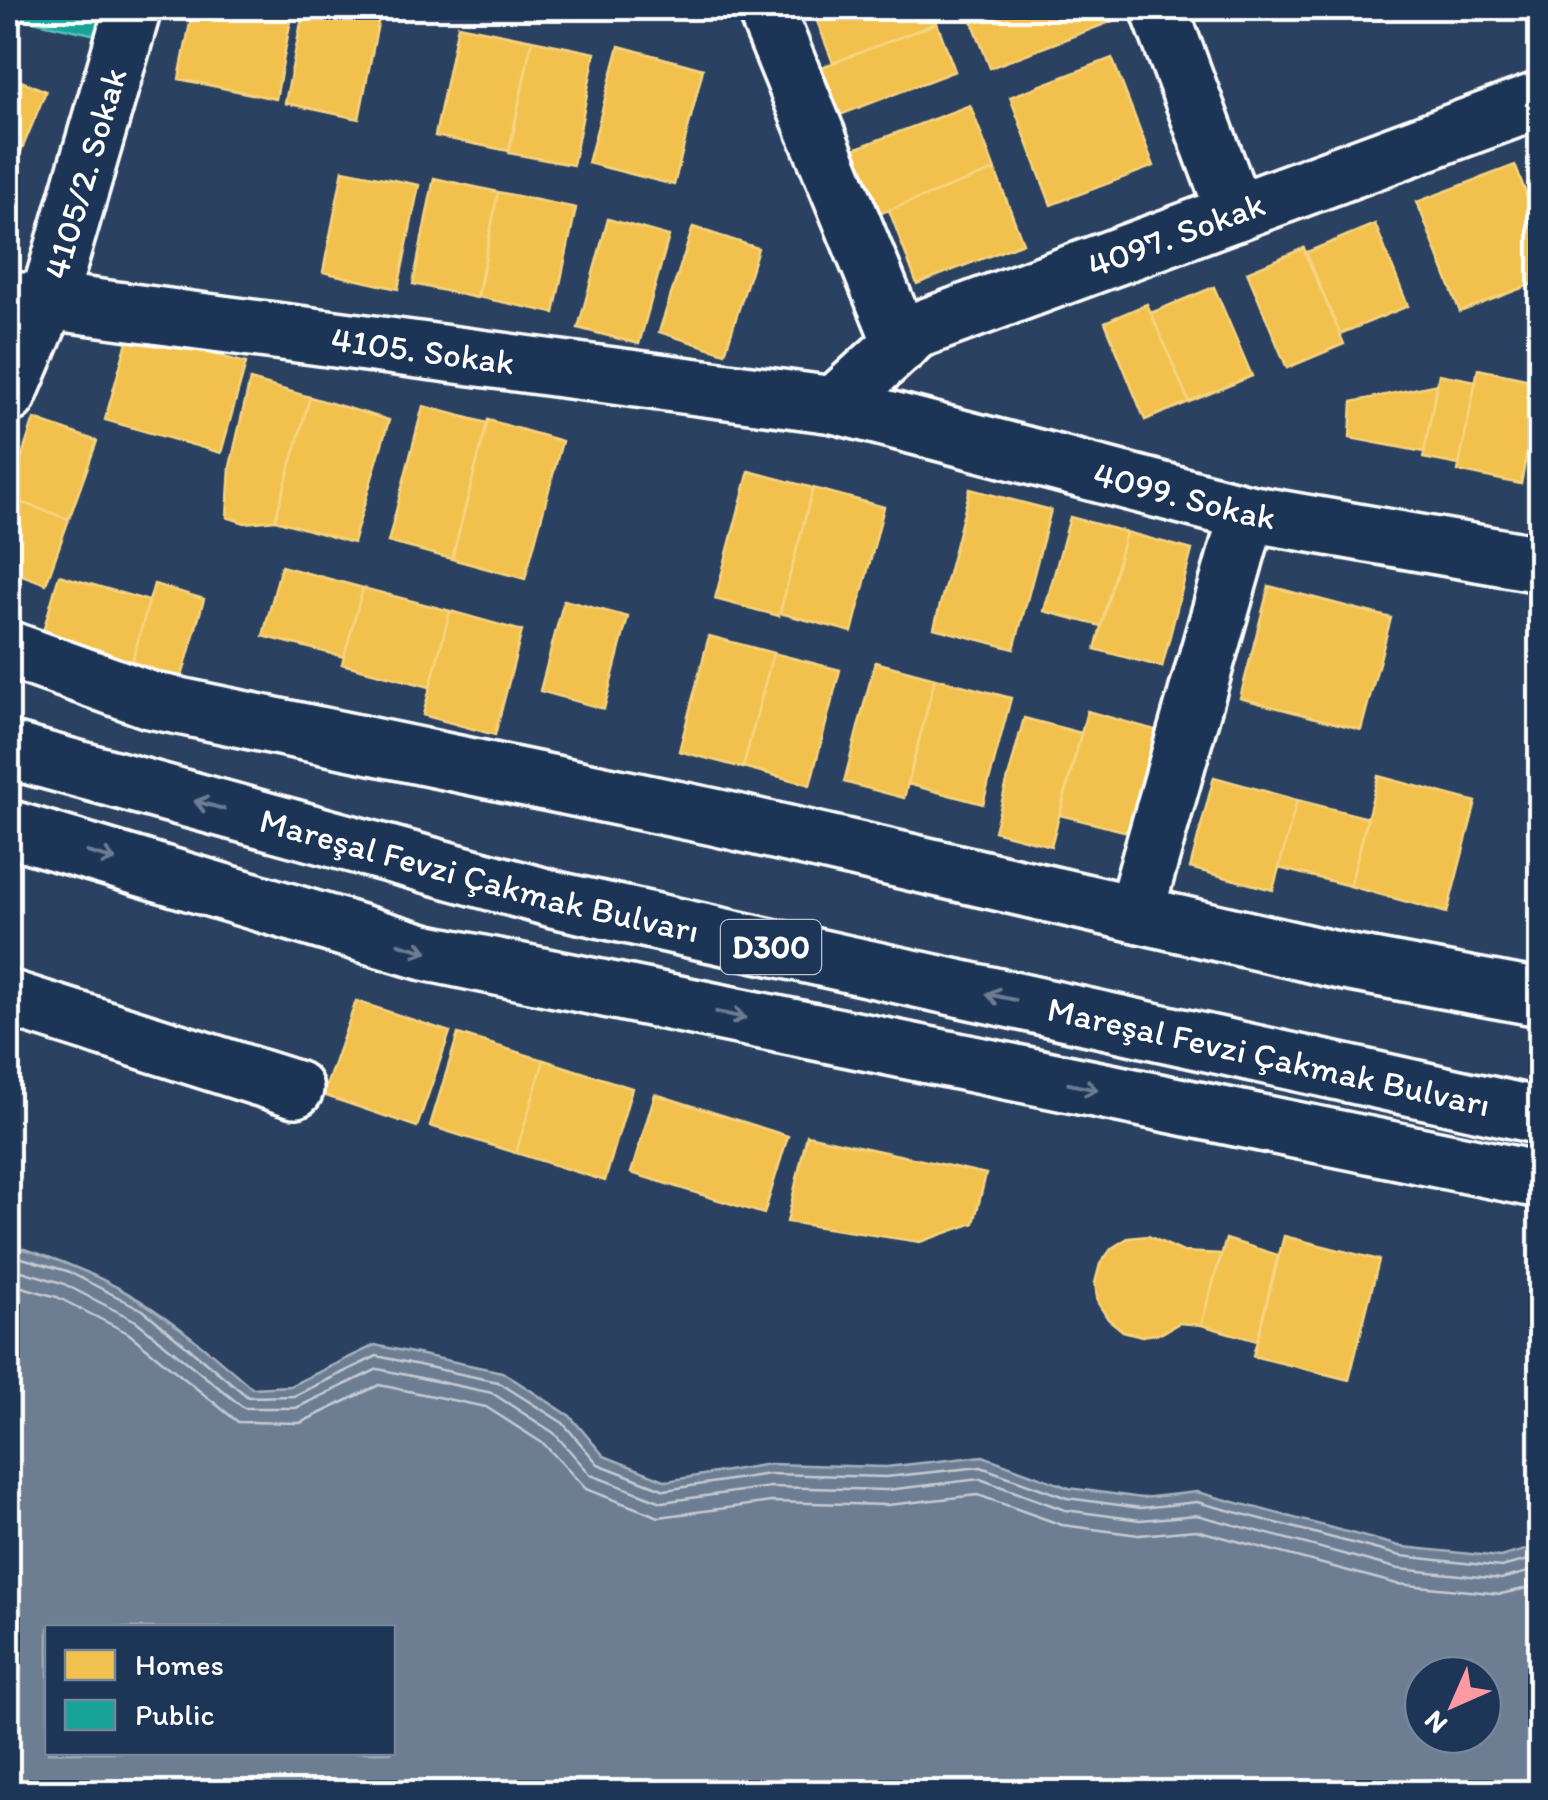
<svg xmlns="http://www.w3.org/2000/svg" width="1548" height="1800" font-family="Itim,sans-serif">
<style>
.water{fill:#6d7d92;stroke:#a7b1be;stroke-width:2.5;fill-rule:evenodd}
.homes{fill:#f2c14e;stroke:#f6d483;stroke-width:2.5}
.public{fill:#17a398;stroke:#5dbfb7;stroke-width:2.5}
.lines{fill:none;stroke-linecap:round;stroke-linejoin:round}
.shore{stroke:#c5cbd3;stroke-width:2.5}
.minor-casing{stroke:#fff;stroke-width:62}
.highway-casing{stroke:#fff;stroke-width:62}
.minor{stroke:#1d3557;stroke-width:55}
.highway{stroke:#1d3557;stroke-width:55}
.oneway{stroke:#6c7c92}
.labels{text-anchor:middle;stroke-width:10;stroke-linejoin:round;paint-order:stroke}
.shield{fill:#1d3557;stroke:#bbc2cd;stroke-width:2.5}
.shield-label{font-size:32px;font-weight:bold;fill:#fff}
.street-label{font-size:35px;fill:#fff;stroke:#1d3557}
</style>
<rect width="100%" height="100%" fill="#2a4161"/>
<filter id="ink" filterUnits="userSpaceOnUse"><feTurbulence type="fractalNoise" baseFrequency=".01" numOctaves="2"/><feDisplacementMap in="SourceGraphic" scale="20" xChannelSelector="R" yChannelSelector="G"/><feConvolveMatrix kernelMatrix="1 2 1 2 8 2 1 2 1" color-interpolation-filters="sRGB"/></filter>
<g filter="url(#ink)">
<path class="water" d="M8 1244C117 1275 167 1314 252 1388L290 1386 375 1345 502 1372 570 1416 604 1456 667 1481 769 1464 886 1467 983 1456 1069 1488 1142 1498 1197 1492 1403 1547 1500 1557 1540 1546V1792H8ZM48 1628H392V1752H48ZM1423 1675H1483V1735H1423Z"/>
<path class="homes" d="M193 8H293L276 99 179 79Z
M304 8H381L359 119 285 103Z
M812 8H931L937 23 833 63Z
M988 8H1113L1118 19 990 68 970 15Z
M937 23 955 71 840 115 822 67Z
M458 25 532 40 509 151 435 136Z
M532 40 595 53 573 165 509 153Z
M619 46 703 69 674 185 588 163Z
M1112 58 1154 166 1051 205 1010 97Z
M8 76 46 91 8 183Z
M970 105 995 170 879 214 854 149Z
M1515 165 1540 230V281L1460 312 1417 202Z
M343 170 419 185 398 289 323 272Z
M995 170 1023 243 917 284 889 210Z
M434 178 498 192 477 298 413 284Z
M498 192 576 208 554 313 478 297Z
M608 219 669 236 639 344 578 328Z
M1375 224 1408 306 1340 334 1305 253Z
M693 227 758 248 725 353 659 332Z
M1304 248 1344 344 1287 368 1247 272Z
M1214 287 1252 376 1189 402 1151 313Z
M1147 304 1189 402 1145 420 1105 322Z
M130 331 246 363 221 453 105 420Z
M1478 369 1540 382 1521 484 1458 471Z
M1439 374 1476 381 1459 465 1423 458Z
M250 380 310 397 275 520 245 523 227 517 230 467Z
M1437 384 1424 452 1350 438 1352 402Z
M310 397 389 420 353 543 275 520Z
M423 406 487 423 452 559 388 542Z
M34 419 97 441 69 519 8 498Z
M488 420 562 441 525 579 452 559Z
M749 471 813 488 779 616 715 599Z
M813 488 884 507 852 632 780 613Z
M970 489 1051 510 1014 649 934 628Z
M8 498 69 519 46 584 8 570Z
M1070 517 1126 532 1101 626 1044 611Z
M1126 532 1192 550 1162 667 1095 649Z
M281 566 363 588 344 657 263 636Z
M59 575 149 601 131 665 41 639Z
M154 584 204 599 181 680 131 665Z
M1269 586 1391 618 1361 730 1240 698Z
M363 588 450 611 430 687 342 664Z
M564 600 628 617 604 709 540 691Z
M450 611 522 631 495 735 423 715Z
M709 636 773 653 743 768 679 751Z
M773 653 840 670 810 785 743 767Z
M875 662 935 678 904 798 844 782Z
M935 678 1011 698 983 804 908 784Z
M1087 711 1159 731 1132 833 1060 815Z
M1024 718 1081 733 1051 846 994 831Z
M1378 776 1476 802 1447 913 1350 886Z
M1214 777 1297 800 1273 890 1190 868Z
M1297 800 1368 818 1350 886 1279 868Z
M356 1001 450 1032 417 1127 323 1095Z
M458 1034 544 1060 516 1153 430 1126Z
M544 1060 632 1088 605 1181 516 1153Z
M655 1094 788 1136 764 1214 631 1173Z
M807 1135 986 1174 974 1223 920 1242 787 1222Z
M1148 1236 1183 1252 1221 1254 1201 1325 1179 1323 1162 1333 1142 1336 1123 1331 1108 1319 1098 1303 1095 1283 1100 1264 1112 1248 1128 1238Z
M1284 1236 1379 1260 1349 1380 1253 1356Z
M1226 1239 1278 1255 1257 1341 1201 1325Z"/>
<path class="public" d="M17 8H102L96 35 15 17Z"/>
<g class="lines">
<path class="shore" d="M8 1254 67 1271 143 1310 248 1397 294 1396 377 1356 498 1382 563 1423 598 1464 665 1490 769 1474 886 1477 981 1467 1067 1498 1141 1508 1197 1502 1401 1556 1501 1567 1540 1557
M8 1267 62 1283 136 1321 244 1408H296L378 1369 492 1393 554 1433 591 1475 662 1502 770 1487 887 1490 980 1479 1065 1510 1140 1520 1197 1515 1399 1569 1501 1579 1540 1569
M8 1283 57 1297 128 1333 238 1422 300 1423 379 1385 486 1407 544 1444 586 1489 659 1517 771 1502 888 1505 978 1495 1062 1525 1139 1535 1196 1530 1397 1584 1501 1594 1540 1585"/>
<g class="minor-casing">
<g id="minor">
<path d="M765 8 902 344"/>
<path d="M1159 8 1235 213"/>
<path id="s1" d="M8 301H48L834 405 1248 513 1540 564"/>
<path id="s2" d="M8 395 48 301 133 8"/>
<path id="s3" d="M834 405 915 331 1540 100"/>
<path d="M8 649 150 700 714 817 1345 962 1540 998"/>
<path d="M1135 913 1248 513"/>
<path d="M8 998 295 1089"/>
</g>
</g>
<g class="highway-casing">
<g id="highway">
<path id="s4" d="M8 750 557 900 1540 1116"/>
<path d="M8 828 424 952 1540 1180"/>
</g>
</g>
<use href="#minor" class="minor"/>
<use href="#highway" class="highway"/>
</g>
<defs><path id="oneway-shaft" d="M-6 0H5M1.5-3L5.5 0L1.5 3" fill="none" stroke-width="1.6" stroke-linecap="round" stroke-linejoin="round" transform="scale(2.5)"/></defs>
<g class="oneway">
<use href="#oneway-shaft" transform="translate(209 805) rotate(-165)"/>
<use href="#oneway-shaft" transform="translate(101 856) rotate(16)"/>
<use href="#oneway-shaft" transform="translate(413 948) rotate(16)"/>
<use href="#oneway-shaft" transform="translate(1001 997) rotate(-168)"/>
<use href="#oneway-shaft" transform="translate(731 1015) rotate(12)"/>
<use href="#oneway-shaft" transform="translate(1083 1087) rotate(12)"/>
</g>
</g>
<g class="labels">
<rect class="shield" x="721" y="920" width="100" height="54" rx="8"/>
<g class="shield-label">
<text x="771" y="958">D300</text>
</g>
<g class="street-label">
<text dy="12" stroke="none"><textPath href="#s2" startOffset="235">4105/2. Sokak</textPath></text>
<text dy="12" stroke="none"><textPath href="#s3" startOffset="388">4097. Sokak</textPath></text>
<text dy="12" stroke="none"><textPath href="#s1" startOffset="418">4105. Sokak</textPath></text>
<text dy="12" stroke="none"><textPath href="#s1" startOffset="1195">4099. Sokak</textPath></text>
<text dy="12" stroke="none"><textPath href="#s4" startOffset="488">Mareşal Fevzi Çakmak Bulvarı</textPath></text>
<text dy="12" stroke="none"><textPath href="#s4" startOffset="1298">Mareşal Fevzi Çakmak Bulvarı</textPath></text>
</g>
</g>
<rect width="1548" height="1800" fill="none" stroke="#1d3557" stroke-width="40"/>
<rect x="20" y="20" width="1508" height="1760" fill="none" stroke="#fff" stroke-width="4" filter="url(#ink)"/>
<rect x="45" y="1625" width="350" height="130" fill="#1d3557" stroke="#77869a" stroke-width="2.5"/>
<rect x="65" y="1650" width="50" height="30" fill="#f2c14e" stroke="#77869a" stroke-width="2.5"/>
<text x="135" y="1675" font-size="30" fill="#ffffff">Homes</text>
<rect x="65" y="1700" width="50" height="30" fill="#17a398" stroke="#77869a" stroke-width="2.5"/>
<text x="135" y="1725" font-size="30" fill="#ffffff">Public</text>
<g transform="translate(1453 1705) rotate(225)"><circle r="48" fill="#1d3557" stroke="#77869a" stroke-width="2.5"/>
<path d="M0-8L18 38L0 25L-18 38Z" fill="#ff9aa2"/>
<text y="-15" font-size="28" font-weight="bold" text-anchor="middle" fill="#ffffff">N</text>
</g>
</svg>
